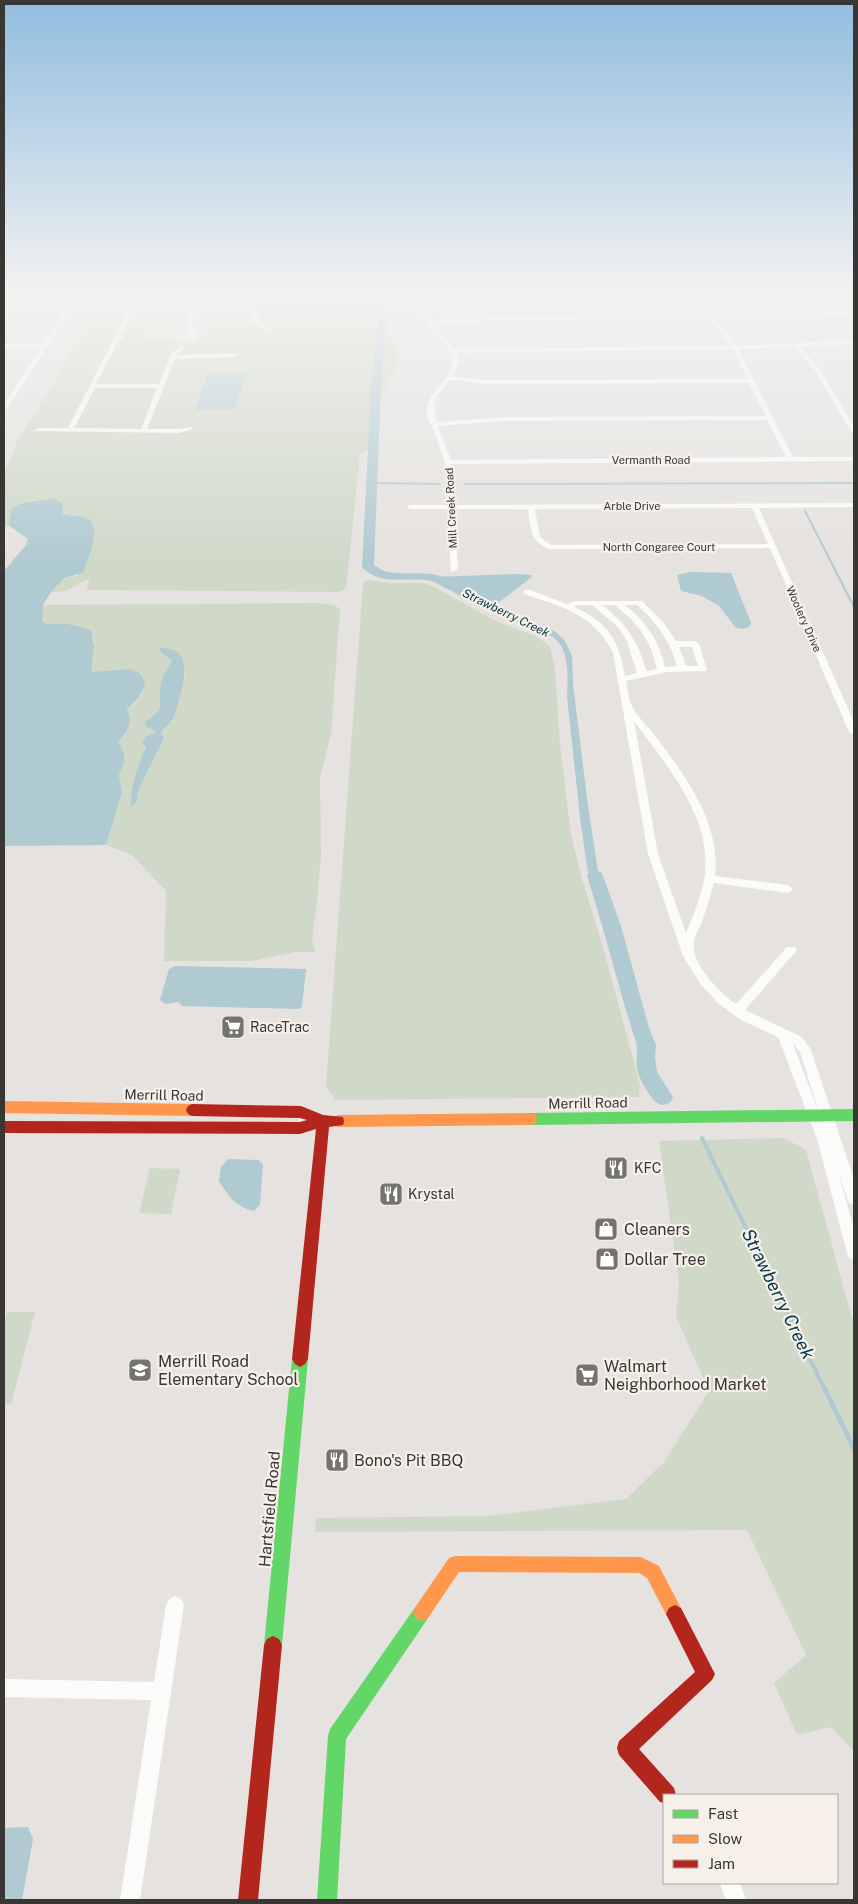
<svg xmlns="http://www.w3.org/2000/svg" width="858" height="1904" font-family="'Public Sans',sans-serif">
<style>
.green{fill:#d0d8c8;fill-rule:evenodd}
.water{fill:#b0cad2}
.lines{fill:none;stroke-linecap:round;stroke-linejoin:round}
.stream-far2{stroke:#b0cad2;stroke-width:2}
.stream-far1{stroke:#b0cad2;stroke-width:4}
.stream{stroke:#b0cad2;stroke-width:5}
.river{fill:#b0cad2;fill-rule:evenodd}
.street{fill:#fbfbfa;fill-rule:evenodd}
.fast{fill:#63d668;fill-rule:evenodd}
.slow{fill:#ff974d;fill-rule:evenodd}
.jam{fill:#b3261e;fill-rule:evenodd}
.labels{text-anchor:middle;stroke-width:4.5;stroke-linejoin:round;paint-order:stroke}
.far-street-label{font-size:11px;fill:#393734;stroke:#f6f0e9}
.far-water-label{font-size:12px;font-style:italic;fill:#003a49;stroke:#f6f0e9}
.poi-label{font-size:14px;fill:#393734;stroke:#f6f0e9;text-anchor:start}
.street-label{font-size:14px;fill:#393734;stroke:#f6f0e9}
.near-poi-label{font-size:16px;fill:#393734;stroke:#f6f0e9;text-anchor:start}
.near-street-label{font-size:16px;fill:#393734;stroke:#f6f0e9}
.near-water-label{font-size:18px;font-style:italic;fill:#003a49;stroke:#f6f0e9}
</style>
<rect width="100%" height="100%" fill="#e5e2df"/>
<path class="green" d="M263 295H360L374 313V327L387 331 399 357 393 374 372 413 369 449 360 455 346 589 337 592 99 590H87L89 578 66 591 51 592 64 578 78 576 76 516 66 515 55 499 31 500 12 508 8 525 4 527V470L8 465 17 442 57 377 76 341 96 321 114 312 116 299 133 298 125 314 129 324 180 326C168 334 156 331 142 333L140 336 155 340 192 342 206 331 225 328 237 323 232 319 217 318 215 315 220 313 250 311 255 301 254 299Z
M367 580 391 583H422L432 586 498 622 538 637 550 647 555 669 560 745 571 835 582 879 603 947 640 1085 639 1097 335 1100 326 1086 363 584Z
M318 603 334 605 340 609 331 734 320 777 321 856 317 902 312 939 315 952H295L251 961H164L166 891 132 855 106 845 122 793 119 775 124 765 118 742C127 732 133 722 127 709L137 702 143 692 130 669 91 672 94 637 68 624H47L42 621 43 605ZM179 654 183 660 185 676 170 722 163 728 161 734 164 738 138 791 137 801 131 806C128 782 146 759 146 736L158 732 147 727 159 708 162 701 161 683 172 661 168 656Z
M784 1138 806 1150 853 1322 854 1342V1751L831 1727 797 1735 774 1683 806 1655 747 1530 315 1532 316 1518 487 1516 626 1499 664 1462 709 1391 676 1317 679 1282 659 1141Z
M150 1168 180 1169 171 1214 139 1213Z
M7 1312H35L11 1404H4V1322Z"/>
<path class="water" d="M208 373H246L234 410H195Z
M55 499 62 503 63 513 66 515C72 516 80 516 86 518 104 525 87 560 83 573L64 578 51 592 43 605 42 621 47 624H68L91 630 94 646 91 672 130 669 140 673 145 683C142 695 137 701 127 709 133 723 128 731 118 742 126 753 126 763 119 775L122 793 106 845 4 846V571L26 545 28 539 8 525 12 508C26 500 40 500 55 499Z
M691 572 731 573 751 623 750 626 743 629 736 628 719 606 702 596 681 591 677 575Z
M518 574 531 575 532 577 494 606 556 632 565 641 572 656 573 684 588 806 598 871 604 895 603 898C584 881 586 849 581 826L567 697C568 682 569 658 560 644 550 629 514 622 498 615 479 606 446 590 431 577Z
M161 648C192 648 185 676 180 696 178 704 176 715 170 722 167 727 163 727 161 734L164 738 138 791 137 801 131 807C129 789 139 763 146 747L142 742 146 736 157 732 147 727 145 722C168 706 157 705 161 683 162 676 168 668 172 661L159 650Z
M175 966 306 969 302 1007 299 1009 182 1006 179 1002 165 1004 160 1000 169 969Z
M228 1159 258 1160 263 1164 260 1205 254 1211C235 1206 229 1197 219 1181L221 1167Z
M28 1827 33 1839 22 1900H4V1828Z"/>
<g class="lines">
<path class="stream-far2" d="M372 483 439 484
M464 484 854 483
M805 511 854 607"/>
<path class="stream-far1" d="M702 1138 825 1390"/>
<path class="stream" d="M825 1389 854 1449"/>
<path class="river" d="M370 302H376L384 311 386 320 381 388 374 565C379 568 384 572 389 572 411 576 441 567 458 587L456 590C446 592 440 583 431 581 408 576 380 587 362 567L371 388 378 320 376 312 369 304Z
M595 870 601 872 603 876 621 926 649 1028 656 1045 655 1058 657 1072 673 1097 670 1103C669 1103 663 1105 663 1105 653 1105 643 1084 639 1076 634 1063 639 1051 636 1042 618 987 605 931 587 876L589 872Z"/>
<path class="street" d="M74 295H80L7 409 4 411V405L40 348H4V344H43Z
M113 295H119L114 305 122 307H238L254 310 259 315 258 321 271 331 266 332 253 322V315L250 312 195 311 191 324 196 328 195 335 198 338 195 340 189 335 190 329 185 325 190 311H133L121 336 125 338 119 340 96 384H159L171 354 181 346 184 348 176 355 235 353 238 355 235 357 175 359 147 429H180L192 427V429L180 433 36 431 35 430 38 428H68L128 311 109 307ZM95 388H157L141 429 74 428Z
M402 295H408L431 321 488 317 706 314 689 295H695L711 314 854 312V316L714 318 737 346 854 340V344L800 347 819 368 854 426V433L851 431 814 369 794 347 738 349 793 457H854V461L451 464 454 505 854 503V507L759 508 854 722V735L849 732 770 548 550 549C530 543 530 527 528 509H454L458 570 451 572 447 509H410L406 507 410 505H447L445 462 432 426C412 395 458 382 452 358 448 341 415 310 402 295ZM708 318 731 346 455 349 433 324 488 321ZM733 349 747 379 488 380 452 377 459 361 456 353ZM450 380 488 384 749 383 766 416 505 417 437 422C430 401 437 395 450 380ZM767 420 786 457 451 460 438 426 505 421ZM752 508 768 544 551 545 540 537 535 509Z
M524 590H530L567 604 575 601H642L664 623 676 641H695L699 644 707 669 706 671 667 672 626 681C628 688 628 697 631 704 635 714 648 727 656 737 686 777 721 823 715 876L788 885 793 889 788 893 714 883C710 897 706 911 701 924 698 930 695 936 694 942 690 963 720 993 736 1004L787 947H795L797 950 745 1010 802 1037 811 1050 854 1179V1205L849 1203 839 1175 854 1229V1260L849 1258 847 1253 817 1139 778 1037 741 1020 719 1004 701 985 683 956 648 854 613 653C594 614 562 607 524 594ZM576 605H592L618 627 627 641 637 673 625 676C619 640 608 622 574 607ZM602 605H615C639 625 650 638 657 669L646 671C639 642 626 623 602 605ZM625 605H637C657 623 670 641 677 666L665 667C659 640 646 622 625 605ZM679 647H692L698 666H686ZM634 721C666 765 711 815 705 874 702 894 694 914 686 933L658 854ZM793 1044 800 1052 819 1113Z
M175 1596 181 1599 184 1605 140 1900H120L151 1700 4 1697V1679L154 1682 166 1605 169 1599Z
M720 1883H740L746 1900H726Z"/>
<path class="fast" d="M854 1109V1121L531 1125 526 1123 525 1119 526 1115 531 1113Z
M300 1351 305 1354 308 1359 282 1645 279 1651 273 1654 267 1651 264 1645 292 1359 295 1354Z
M422 1603 428 1606 431 1612 428 1618 346 1739 337 1900H317L328 1736 330 1729 416 1606Z"/>
<path class="slow" d="M4 1101 192 1104 196 1106 198 1110 196 1114 192 1116 4 1113Z
M531 1113 536 1115 537 1119 536 1123 531 1125 338 1127 333 1125 332 1121 333 1117 338 1115Z
M455 1556 641 1557 659 1566 684 1614 681 1620 675 1623 669 1620 647 1578 639 1573 459 1572 428 1618 422 1621 416 1618 413 1612 416 1606 449 1558Z"/>
<path class="jam" d="M192 1104 301 1106 323 1115 343 1117 344 1121 343 1125 329 1127 308 1359 305 1364 300 1367 295 1364 292 1359 316 1129 300 1134 4 1133V1121L300 1122 307 1120 300 1118 192 1116 188 1114 186 1110 188 1106Z
M675 1605 681 1608 715 1674 712 1680 639 1749 674 1788 676 1795H664V1803L660 1802 619 1755 617 1748 619 1741 695 1672 666 1614 669 1608Z
M273 1636 279 1639 282 1645 258 1900H238L264 1645 267 1639Z"/>
</g>
<linearGradient id="sky" x2="0" y2="1"><stop stop-color="#91bddf"/><stop offset="0.52" stop-color="#f3f2f1"/><stop offset="1" stop-color="#f3f2f1" stop-opacity="0"/></linearGradient>
<rect width="858" height="562" fill="url(#sky)"/>
<defs>
<g id="supermarket-square" transform="scale(1.25)"><rect x="-9" y="-9" width="18" height="18" rx="4" fill="#757370" stroke="#f6f0e9"/><path d="M-6-5.5h2.5l.6 2H6L4.5 2H-2.5L-4.4-4H-6ZM-1.5 3.2a1.3 1.3 0 1 0 .1 0ZM3 3.2a1.3 1.3 0 1 0 .1 0Z" fill="#fff"/></g>
<g id="restaurant-square" transform="scale(1.25)"><rect x="-9" y="-9" width="18" height="18" rx="4" fill="#757370" stroke="#f6f0e9"/><path d="M-5-6h1v4h1v-4h1v4h1v-4h1v5L-1.5 .5V6h-2V.5L-5-1ZM5-6V6H3V1.5H1.5Q1.5-4 5-6Z" fill="#fff"/></g>
<g id="shop-square" transform="scale(1.25)"><rect x="-9" y="-9" width="18" height="18" rx="4" fill="#757370" stroke="#f6f0e9"/><path d="M-5-2.5h2.3a2.7 3.5 0 0 1 5.4 0H5L5.5 6h-11ZM-1.5-2.5h3a1.5 2.3 0 0 0-3 0Z" fill="#fff"/></g>
<g id="school-square" transform="scale(1.25)"><rect x="-9" y="-9" width="18" height="18" rx="4" fill="#757370" stroke="#f6f0e9"/><path d="M0-5L7-2L0 1L-7-2ZM-4 1L0 2.5L4 1V4Q0 6-4 4Z" fill="#fff"/></g>
</defs>
<g fill-rule="evenodd">
<use href="#supermarket-square" x="233" y="1027"/>
<use href="#restaurant-square" x="616" y="1168"/>
<use href="#restaurant-square" x="391" y="1194"/>
<use href="#shop-square" x="606" y="1229"/>
<use href="#shop-square" x="607" y="1259"/>
<use href="#school-square" x="140" y="1370"/>
<use href="#supermarket-square" x="587" y="1375"/>
<use href="#restaurant-square" x="337" y="1460"/>
</g>
<g class="labels">
<g class="far-street-label">
<text x="651" y="464">Vermanth Road</text>
<text x="632" y="510">Arble Drive</text>
<text transform="translate(451 508) rotate(-93)" y="4">Mill Creek Road</text>
<text x="659" y="551">North Congaree Court</text>
<text transform="translate(804 619) rotate(66)" y="4">Woolery Drive</text>
</g>
<g class="far-water-label">
<text transform="translate(506 613) rotate(26)" y="4">Strawberry Creek</text>
</g>
<g class="poi-label">
<text x="250" y="1032">RaceTrac</text>
<text x="634" y="1173">KFC</text>
<text x="408" y="1199">Krystal</text>
</g>
<g class="street-label">
<text transform="translate(164 1095) rotate(1)" y="5">Merrill Road</text>
<text transform="translate(588 1103) rotate(-1)" y="5">Merrill Road</text>
</g>
<g class="near-poi-label">
<text x="624" y="1235">Cleaners</text>
<text x="624" y="1265">Dollar Tree</text>
<text x="158" y="1367">Merrill Road<tspan x="158" dy="18">Elementary School</tspan></text>
<text x="604" y="1372">Walmart<tspan x="604" dy="18">Neighborhood Market</tspan></text>
<text x="354" y="1466">Bono's Pit BBQ</text>
</g>
<g class="near-street-label">
<text transform="translate(269 1509) rotate(-85)" y="6">Hartsfield Road</text>
</g>
<g class="near-water-label">
<text transform="translate(778 1294) rotate(64)" y="6">Strawberry Creek</text>
</g>
</g>
<rect width="858" height="1904" fill="none" stroke="#393734" stroke-width="10"/>
<rect x="663" y="1794" width="175" height="90" fill="#f6f0e9" stroke="#aaa6a1"/>
<rect x="673" y="1810" width="25" height="8" fill="#63d668" stroke="#aaa6a1"/>
<text x="708" y="1819" font-size="15" fill="#393734">Fast</text>
<rect x="673" y="1835" width="25" height="8" fill="#ff974d" stroke="#aaa6a1"/>
<text x="708" y="1844" font-size="15" fill="#393734">Slow</text>
<rect x="673" y="1860" width="25" height="8" fill="#b3261e" stroke="#aaa6a1"/>
<text x="708" y="1869" font-size="15" fill="#393734">Jam</text>
</svg>
